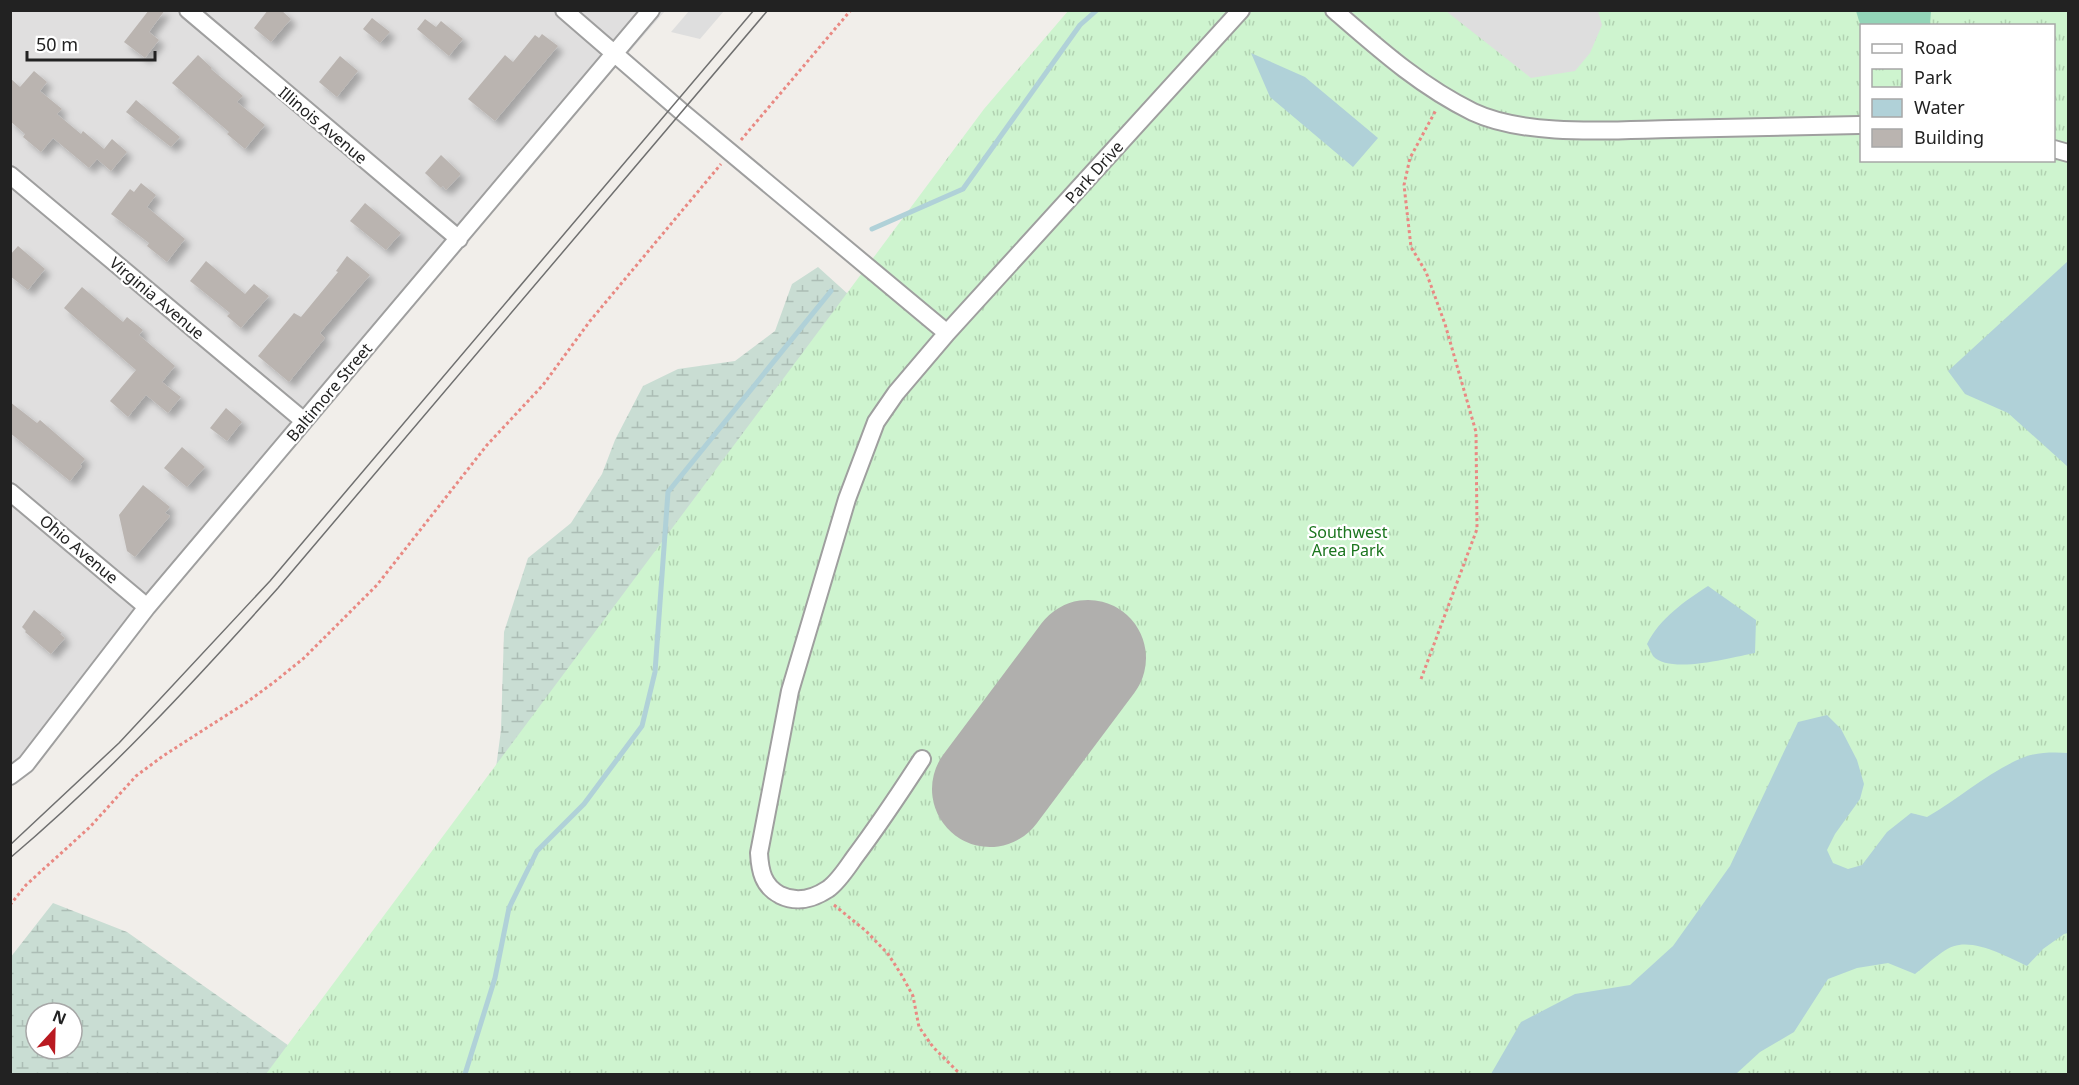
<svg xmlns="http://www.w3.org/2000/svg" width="2079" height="1085" font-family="'Noto Sans',sans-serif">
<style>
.residential{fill:#e0dfdf}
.wetland{fill:url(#wetland-marsh);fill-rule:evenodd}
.park{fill:url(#park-tufts);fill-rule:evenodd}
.pitch{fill:#93d5b8}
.parking{fill:#dedede}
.water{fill:#b0d1d8}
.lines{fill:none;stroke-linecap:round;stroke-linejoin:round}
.stream{stroke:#b0d1d8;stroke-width:5}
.runway{stroke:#b0afad;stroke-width:116}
.building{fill:#bab4b0;filter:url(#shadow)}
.minor-casing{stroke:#9f9f9f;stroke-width:20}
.path{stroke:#e98983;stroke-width:3;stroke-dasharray:3 3;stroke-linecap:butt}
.minor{stroke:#fff;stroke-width:16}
.tram{stroke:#707070;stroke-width:1.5}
.labels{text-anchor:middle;stroke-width:4.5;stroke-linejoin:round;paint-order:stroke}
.street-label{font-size:16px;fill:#222;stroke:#fff}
.park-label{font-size:16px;fill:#1b751e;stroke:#fff}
</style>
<defs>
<pattern id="wetland-marsh" width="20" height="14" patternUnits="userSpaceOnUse" patternTransform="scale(1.5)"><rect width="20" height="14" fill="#c9ddd3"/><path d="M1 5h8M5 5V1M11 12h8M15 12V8" fill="none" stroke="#acbdb5"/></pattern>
<pattern id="park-tufts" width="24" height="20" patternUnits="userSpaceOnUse" patternTransform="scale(1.5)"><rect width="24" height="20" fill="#cef4cf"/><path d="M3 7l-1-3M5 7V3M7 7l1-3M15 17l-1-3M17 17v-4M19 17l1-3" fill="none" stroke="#b1d1b1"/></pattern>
<filter id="shadow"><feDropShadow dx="5.5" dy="5.5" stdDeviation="3" flood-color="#0004"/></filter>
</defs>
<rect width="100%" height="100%" fill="#f1eeea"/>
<path class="residential" d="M11 11H665L475 229 11 782Z"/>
<path class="wetland" d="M818 267 859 304 348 1074 485 851 501 730 504 632 528 558 571 523 602 474 615 440 643 386 678 369 735 361 775 331 792 284Z
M53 903 127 932 329 1074H11L10 958ZM36 1013H72V1049H36Z"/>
<path class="park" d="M1068 11H2068V1074H266L984 109ZM1862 26H2054V160H1862Z"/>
<path class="pitch" d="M1856 11H1931L1930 25 1860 24Z"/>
<path class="parking" d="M689 11V10L724 11 700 39 671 32Z
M1446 11H1598L1602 25 1590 53 1575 71 1531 78Z"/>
<path class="water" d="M1251 53 1305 77 1378 138 1353 167 1270 97Z
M2068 261V467L2008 413 1965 394 1948 371Z
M1708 586 1756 620 1755 653C1733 657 1670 675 1653 656 1651 653 1649 647 1647 644 1660 618 1685 601 1708 586Z
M1827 715 1841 729 1857 760 1864 784 1860 799 1835 834 1827 850 1833 863 1848 869 1862 865 1887 832 1911 813 1927 817C1959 799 1988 772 2022 758 2036 752 2054 752 2068 753V933L2064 934 2043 949 2027 966C2007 957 1981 942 1959 945 1945 946 1926 966 1915 974L1888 963 1857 968 1828 979 1794 1032 1760 1052 1736 1074H1491L1521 1022 1575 994 1630 985 1673 946 1730 866 1798 722Z"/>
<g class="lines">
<path class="stream" d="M872 229 963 189 1080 25 1097 10
M465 1074 495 978 509 908 537 851 584 804 642 726 655 672 668 492 831 291"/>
<path class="runway" d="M990 789 1088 658"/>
</g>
<path class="building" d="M149 10H165L149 32 159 40 145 58 124 42Z
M268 10H281L291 19 271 42 254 28Z
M372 18 390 32 380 43 363 29Z
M425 19 436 27 441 21 463 39 449 56 417 29Z
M542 34 558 46 495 121 468 99 505 55 513 62 535 35 539 38Z
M198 55 212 68 211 69 243 96 237 102 265 125 245 149 227 134 229 132 172 83Z
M340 56 358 71 337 97 319 82Z
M34 71 47 82 40 91 62 109 57 114 81 134 83 131 104 149 112 139 127 152 111 171 97 159 89 168 53 138 41 152 23 137 25 134 10 121V78L20 87Z
M136 100 180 137 171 147 126 112Z
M441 155 461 174 446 190 443 186 441 188 425 173Z
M141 183 156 195 147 207 185 239 167 262 147 246 149 243 111 214 130 189 134 192Z
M365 203 401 233 386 250 350 221Z
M18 246 45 269 28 290 10 276V255Z
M347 256 370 275 320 333 325 338 289 382 258 356 294 313 301 317 338 272 336 271Z
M206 261 245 294 254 284 269 296 241 328 227 316 230 313 190 281Z
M82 287 123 322 127 317 143 330 139 335 175 366 162 382 181 397 168 413 146 395 128 417 110 401 136 370 64 308Z
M10 402 37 423 40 420 85 459 80 465 82 466 70 481 10 433Z
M226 408 242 422 227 441 210 428Z
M182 447 205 467 187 487 164 468Z
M143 485 170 507 165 513 170 516 135 557 127 551 119 515Z
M34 610 62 633 60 634 65 638 51 654 25 632 26 631 22 627Z"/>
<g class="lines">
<g class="minor-casing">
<path id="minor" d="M188 10 459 239
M564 10 682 112 947 333
M1334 10C1379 49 1420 86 1473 112 1526 137 1613 130 1671 129 1734 128 1798 126 1862 125
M2054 149 2068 153
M10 175 304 421
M10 492 147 607
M922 759C900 793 878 826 854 858 847 868 838 882 828 889 813 899 796 903 780 895 763 886 760 871 759 853L790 691 847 499 876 422 896 393 947 333 1241 10
M10 776 26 764 147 607 651 10"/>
</g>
<path class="path" d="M741 140 851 10
M1421 679 1477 529 1476 432 1445 324 1426 272 1411 247 1404 185 1410 158 1436 110
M10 905 26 885 90 827 136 776 163 756 247 702 273 683 304 658 377 585 487 445 543 385 590 321 721 164
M834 905 866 931 888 954 901 974 913 996 919 1027 933 1047 960 1074"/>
<use href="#minor" class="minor"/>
<path class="tram" d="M10 845 119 743 270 581 754 10
M10 858C107 776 194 682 278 588L768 10"/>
</g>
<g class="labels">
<g class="street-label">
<text transform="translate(323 125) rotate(40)" y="6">Illinois Avenue</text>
<text transform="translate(1094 172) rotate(-48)" y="6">Park Drive</text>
<text transform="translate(157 298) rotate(40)" y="6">Virginia Avenue</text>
<text transform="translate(329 392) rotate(-50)" y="6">Baltimore Street</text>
<text transform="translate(79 549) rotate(40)" y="6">Ohio Avenue</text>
</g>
<g class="park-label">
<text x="1348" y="538">Southwest<tspan x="1348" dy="18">Area Park</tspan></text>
</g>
</g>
<rect width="2079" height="1085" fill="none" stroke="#222222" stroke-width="24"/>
<rect x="1860" y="24" width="195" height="138" fill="#ffffff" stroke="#a7a7a7" stroke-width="1.5"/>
<rect x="1872" y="44" width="30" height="9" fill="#ffffff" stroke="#a7a7a7" stroke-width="1.5"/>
<text x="1914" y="54" font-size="18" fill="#222222">Road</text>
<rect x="1872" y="69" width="30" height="18" fill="url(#park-tufts)" stroke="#a7a7a7" stroke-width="1.5"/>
<text x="1914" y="84" font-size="18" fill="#222222">Park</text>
<rect x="1872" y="99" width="30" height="18" fill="#b0d1d8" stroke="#a7a7a7" stroke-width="1.5"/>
<text x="1914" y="114" font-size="18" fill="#222222">Water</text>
<rect x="1872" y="129" width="30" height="18" fill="#bab4b0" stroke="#a7a7a7" stroke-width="1.5"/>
<text x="1914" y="144" font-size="18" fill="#222222">Building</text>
<g transform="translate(54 1031) rotate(22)"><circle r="28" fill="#ffffff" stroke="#a7a7a7" stroke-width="1.5"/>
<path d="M0-4.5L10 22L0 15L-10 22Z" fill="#b91a21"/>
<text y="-9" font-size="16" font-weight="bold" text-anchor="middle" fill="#222222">N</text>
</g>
<path d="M27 51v9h128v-9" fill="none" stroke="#222222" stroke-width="3"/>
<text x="36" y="51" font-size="18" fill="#222222" stroke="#ffffff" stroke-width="4.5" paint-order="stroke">50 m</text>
</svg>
